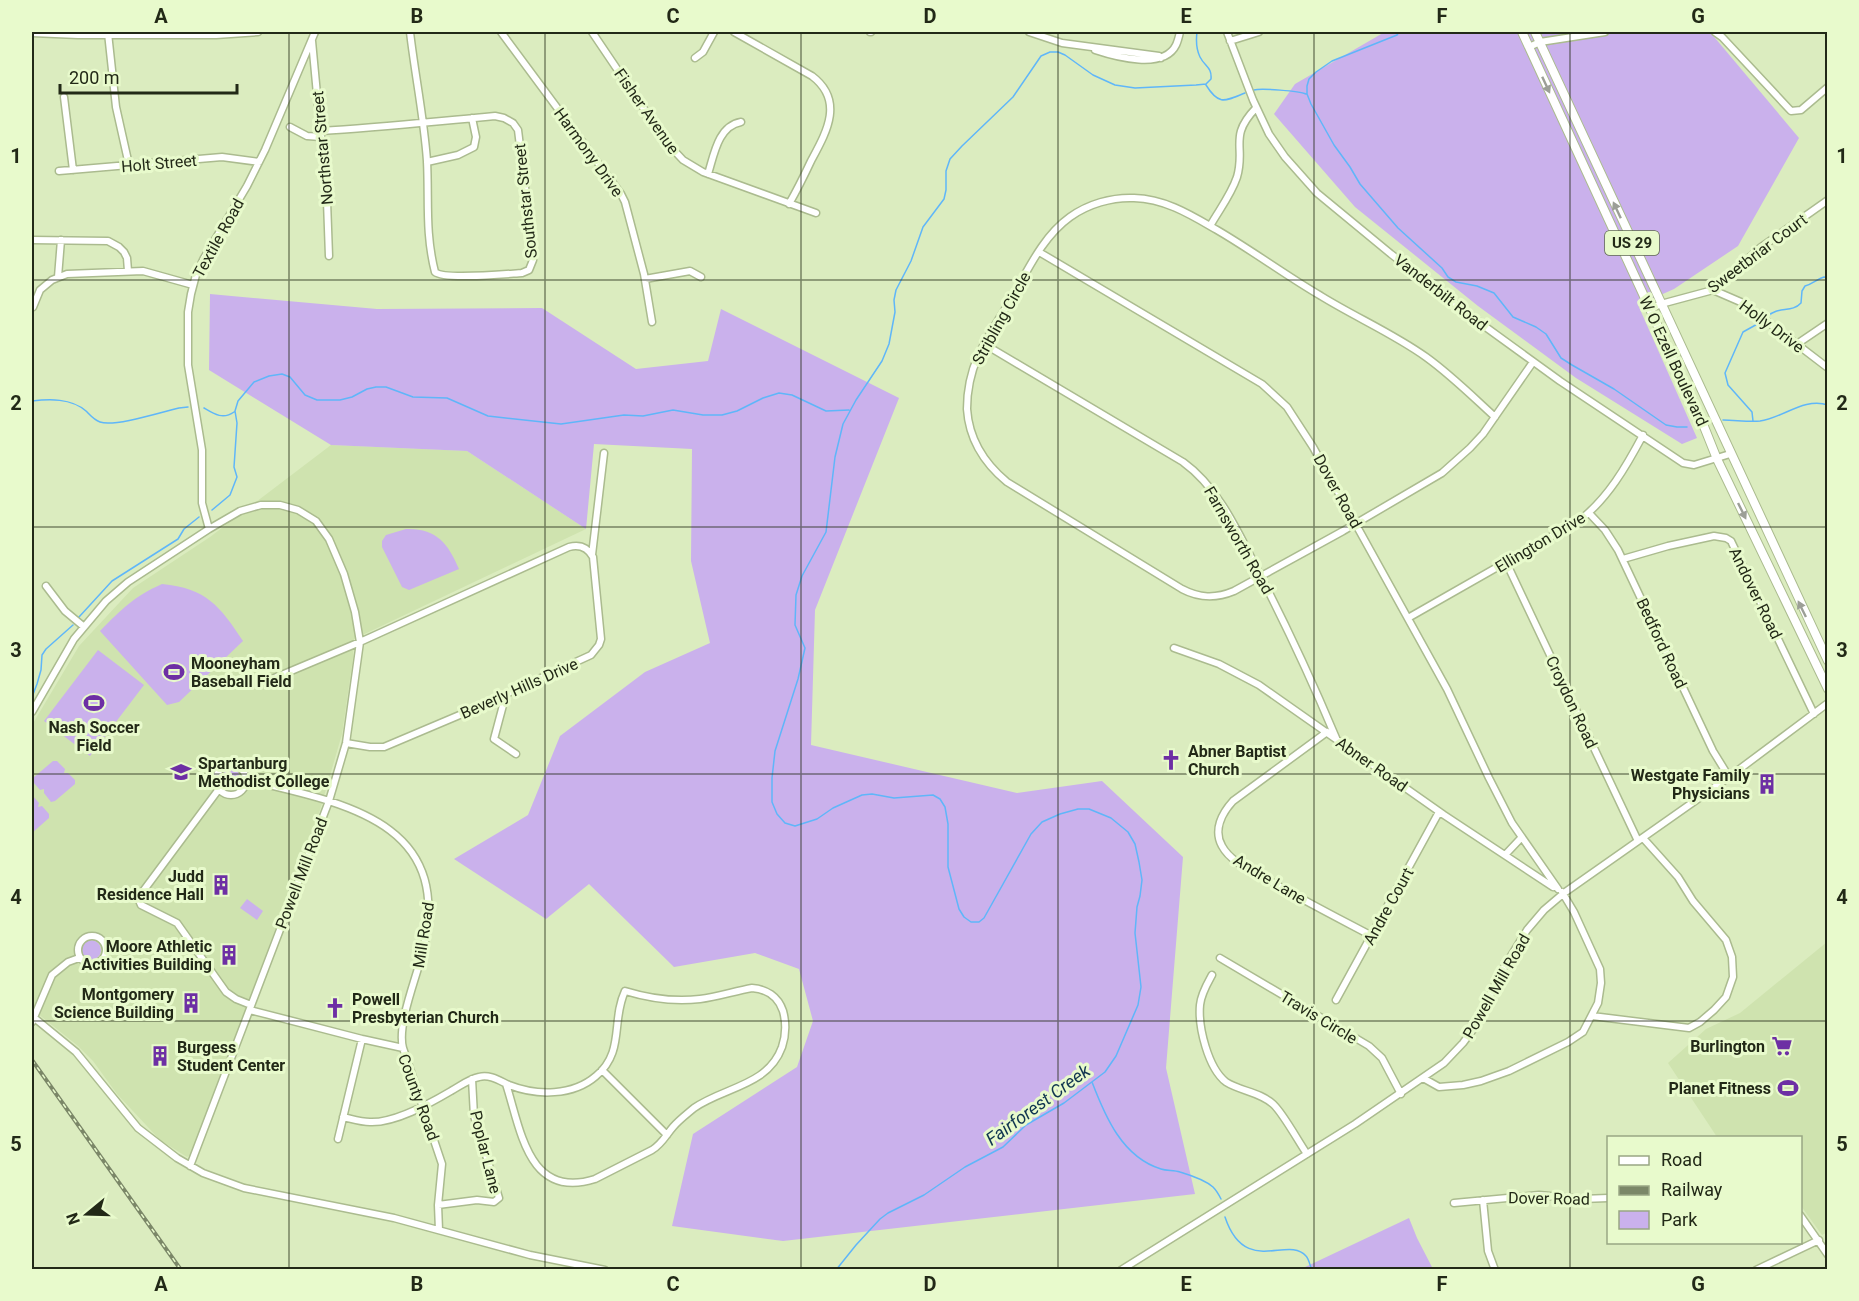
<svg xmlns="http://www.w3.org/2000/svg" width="1859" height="1301" font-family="Roboto,sans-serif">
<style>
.built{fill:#cfe3af}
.green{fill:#cab1ec}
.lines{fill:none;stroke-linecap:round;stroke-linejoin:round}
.stream{stroke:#5fb6f9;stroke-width:1.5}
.minor-casing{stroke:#abbb8f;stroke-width:9}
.major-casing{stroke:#abbb8f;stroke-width:10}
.minor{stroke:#fff;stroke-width:6}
.major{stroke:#fff;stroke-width:8}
.rail-casing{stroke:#7b8768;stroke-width:4}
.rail{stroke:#e8facc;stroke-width:1.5;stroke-dasharray:4.5;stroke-linecap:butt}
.oneway{fill:#9c9f97}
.grid{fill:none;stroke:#222917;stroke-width:1.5;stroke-opacity:0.55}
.labels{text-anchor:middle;stroke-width:6;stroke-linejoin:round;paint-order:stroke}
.shield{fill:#e8facc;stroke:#5d684d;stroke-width:1.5}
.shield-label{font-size:15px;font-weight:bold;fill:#222917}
.street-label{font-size:16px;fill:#222917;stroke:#e8facc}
.poi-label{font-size:16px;font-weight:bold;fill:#222917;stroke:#e8facc;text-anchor:end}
.water-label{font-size:18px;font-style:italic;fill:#103550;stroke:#e8facc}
.neatline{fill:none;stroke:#222917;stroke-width:2}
.grid-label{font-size:20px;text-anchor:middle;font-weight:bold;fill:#222917}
</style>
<rect width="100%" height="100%" fill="#dbecbf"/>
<path class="built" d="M331 445 467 451 586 529 354 639 353 658 342 734 320 810 191 1155 187 1157 160 1140 117 1094 93 1061 78 1046 32 1009V725L79 646 133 588 210 537Z
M1827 942 1828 1232 1822 1235 1801 1206 1800 1138 1717 1137 1668 1063 1706 1029 1740 1013Z"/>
<path class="green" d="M1382 32H1710L1799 138 1738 246 1674 289 1638 305 1697 438 1682 444 1576 378 1478 306 1355 207 1274 114 1295 84 1383 33Z
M210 294 377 309 542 308 636 369 708 361 721 309 899 398 815 610 811 745 1017 793 1102 781 1183 857 1166 1068 1195 1194 783 1241 672 1226 693 1134 797 1067 813 1021 799 969 755 953 674 967 589 884 546 919 454 859 528 815 560 736 645 672 710 643 691 561 692 449 594 444 586 529 467 451 331 445 209 370Z
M406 529C436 528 448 543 459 569L409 590 402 587 382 547V541L386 535Z
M162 584C206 588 220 606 243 641L179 702 167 705 100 631C122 609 133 597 162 584Z
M98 650 144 685 90 756 44 721Z
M53 761H57L65 769 64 773H68L75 780V784L55 801 51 802 44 793V789L40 790 33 782V778Z
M232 769 238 772C244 781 240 790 229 790L223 786 230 785 231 779 229 775 224 774 223 773Z
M32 795 39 803 38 807 42 806 49 814V818L32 833Z
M247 899 263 911 257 920 240 908Z
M81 950a10 10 0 1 1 20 0a10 10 0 1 1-20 0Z
M1409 1218 1417 1238 1433 1269H1301Z"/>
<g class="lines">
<path class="stream" d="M1399 32 1397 35 1332 61 1316 72 1309 79 1307 86V94L1311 104 1334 145 1350 167 1360 184 1398 228 1442 268 1448 277 1456 282 1477 286 1494 293 1513 317 1536 327 1546 334 1561 358 1572 365 1614 389 1666 425 1677 427H1687
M1206 85C1219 106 1225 101 1245 93
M1254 90C1261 88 1299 91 1306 94
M1768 316C1778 306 1792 313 1801 303L1802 291 1805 286C1813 284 1817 279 1824 277L1828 278
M32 401C49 399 71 398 86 411 90 415 94 420 100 422 115 427 162 412 179 408L188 407
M204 408C214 414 223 420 234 412
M1723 420C1735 420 1748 422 1760 421 1783 418 1804 397 1828 405
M1753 421 1752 412 1728 385 1725 373 1743 332 1761 322
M212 510 230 495 237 477 234 467 237 423 235 411 238 401 254 382 269 376 282 374 290 377 305 395 317 400H340L352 397 367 389 376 387H386L413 397 447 398 488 416 561 424 624 415 643 416 673 410 703 415H722L737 411 763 398 779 393 792 395 826 411 849 410
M79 617 112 581 178 539 184 529 199 517
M32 697 37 684 41 670 42 655 46 649 73 625
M1092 1082C1105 1116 1122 1157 1161 1169 1167 1171 1174 1170 1180 1172 1190 1175 1205 1180 1213 1187 1216 1190 1219 1195 1221 1199
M1225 1217C1245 1277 1288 1235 1306 1256 1309 1259 1310 1266 1312 1270
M836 1270 856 1245 880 1219 888 1213 924 1195 965 1167 1003 1147 1026 1125 1064 1103 1105 1072 1116 1056 1138 1005 1141 987 1135 933 1137 907 1140 896 1142 880 1139 862 1135 844 1128 832 1111 818 1089 809H1078L1060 814 1042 822 1031 834 984 918 979 922H971L964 917 959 909 948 867V824L945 807 940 799 933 795 894 798 872 794 862 795 833 808 817 819 795 826 785 823 777 814 772 802V778L775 751 798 679 805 648 795 625 796 595 802 576 826 532 835 457 843 424 856 400 882 361 889 344 895 312 894 300 896 290 911 261 923 227 944 199 946 190V171L950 159 962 146 1013 97 1041 56 1050 52H1058L1065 55 1093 75 1115 85 1135 88 1196 85 1206 84 1211 79C1212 67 1205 67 1200 57 1196 49 1196 40 1197 32"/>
<g class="minor-casing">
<path id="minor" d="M501 32 621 194 625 202 644 274 652 322
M592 32 667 143 683 160 703 172 816 213
M734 32 812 76C845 101 826 133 811 161 804 176 797 190 789 204
M870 32H871
M1029 32 1062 43 1159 56 1161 58
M1227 32 1253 100 1269 134 1285 157 1317 193 1391 254 1487 328 1560 381 1683 463 1694 465 1730 454
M1715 32 1722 37 1791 111 1801 110 1828 87
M32 33 78 35H216L258 32
M108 33 116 107 129 165
M312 41 327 201 329 256
M1230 41 1259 32
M1529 47 1540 42 1605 32
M1095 50C1116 57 1164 70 1176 45 1178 41 1179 36 1180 32
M695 58 703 52 714 32
M64 97 73 170
M290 127 307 136 321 137
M321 131C376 128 430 122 485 117L495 116 504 118 513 123 518 130 526 195 529 239 533 260 529 270 522 273C506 274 444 280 435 272 425 233 429 200 427 161 424 118 415 75 410 32
M427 162 458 155 474 147 476 137 472 118
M59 171 222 157 259 162
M708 174C714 155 718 126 741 122
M1210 226C1219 210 1231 195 1237 177 1246 147 1228 137 1256 108
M32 240 108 241 119 247 124 252 127 258 128 271
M1039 252 1262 384 1287 407 1313 447 1447 689 1489 778 1512 823 1558 889
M58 277 61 240
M645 279 690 271 701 277
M1713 290 1743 303 1828 368
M33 307 40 290 52 280 67 274 143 271 193 285
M1650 309 1661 304 1713 290 1760 248 1828 200
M984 344 1183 462C1219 488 1238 532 1258 571 1286 625 1312 681 1336 738
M1797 344 1828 323
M1495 417C1472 396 1451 375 1426 357 1394 334 1355 317 1321 296 1285 275 1253 251 1217 230 1191 215 1166 199 1134 198 1112 197 1088 204 1070 217 1042 237 1027 272 1010 301 999 319 987 337 978 356 971 372 967 391 967 409 969 439 984 463 1007 482L1182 589C1199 598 1215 599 1234 591L1343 531 1442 473 1470 448 1483 434 1533 362
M1589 513 1605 530 1618 550 1713 751 1729 777
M209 529 202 503V450L188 365V312L191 294 196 275 204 258 247 186 265 150 315 32
M592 555 604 453
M1623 559 1668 546 1714 536 1726 538 1731 541 1814 714
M1506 562 1638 841
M46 586 65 611 83 626
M1408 618 1580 520C1608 498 1626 467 1643 435
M1174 648 1219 664 1259 685 1444 815 1553 887
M272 679 360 642 569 547C580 544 588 548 593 557L601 639 599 645 591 655 462 714 384 747H370L346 743
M506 694 494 739 516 754
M32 712 74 639 106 601 128 582 209 529 240 511 261 505H280L298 510 316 521 329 539 344 574 355 612 360 642 346 743 329 801 190 1166
M1327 732 1233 801C1222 813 1213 830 1222 846 1231 863 1255 872 1270 881 1303 900 1338 918 1372 936
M216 780a15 15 0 1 1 30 0a15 15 0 1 1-30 0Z
M247 780C350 804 458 824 421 958 415 981 397 1026 403 1048
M219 789 138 898 141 905 177 923 226 992 236 999 251 1005
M1505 855 1521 838
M78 950a14 14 0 1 1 28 0a14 14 0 1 1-28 0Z
M1220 958 1369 1046 1382 1058 1401 1094
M1212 975C1207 984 1201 994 1200 1005 1198 1027 1208 1068 1226 1082 1240 1091 1260 1092 1273 1104 1283 1113 1298 1141 1307 1154
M1336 1000 1439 812
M250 1010 362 1039 403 1048 442 1164 438 1205 439 1230
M32 1016 76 1052 138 1128 177 1158 203 1173 244 1188 394 1218 530 1255 605 1270
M1592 1016 1689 1028 1700 1022 1714 1010 1726 997 1733 977 1732 957 1726 940 1693 901 1678 877 1643 838
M32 1022 52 975 68 962 79 958
M602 1070 667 1135
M1423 1078 1439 1087 1463 1085 1481 1081 1509 1071 1568 1042 1583 1032 1598 1003 1601 983 1600 969 1574 912 1562 892
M343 1117C352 1119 361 1122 370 1122 395 1123 429 1104 451 1091 460 1086 469 1079 479 1077 490 1074 500 1081 509 1085 537 1096 573 1096 596 1076 625 1052 611 1021 625 991 648 998 676 1002 700 999 717 997 735 991 752 988 766 989 778 996 783 1011 786 1022 786 1035 782 1047 768 1086 724 1087 694 1108 687 1114 679 1120 673 1127 666 1135 662 1144 652 1150L595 1179C528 1200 521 1130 506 1084
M338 1139 362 1039
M1483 1200 1488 1251 1495 1270
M1454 1203 1539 1195 1582 1199 1608 1198
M438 1205 477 1200 494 1202 499 1198 474 1116 472 1079
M1800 1215 1828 1255
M1121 1270 1355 1124 1444 1063 1463 1043 1477 1024 1501 972 1527 930 1544 910 1564 893 1729 777 1828 703
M1756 1270 1819 1240"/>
</g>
<g class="major-casing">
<path id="major" d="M1522 32 1703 424 1717 459 1828 689
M1535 32 1828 661"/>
</g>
<use href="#minor" class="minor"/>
<use href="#major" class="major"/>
<g class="rail-casing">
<path id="rail" d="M32 1060 181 1270"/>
</g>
<use href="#rail" class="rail"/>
</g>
<defs><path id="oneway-solid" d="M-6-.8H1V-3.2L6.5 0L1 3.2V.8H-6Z" transform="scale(1.5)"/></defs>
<g class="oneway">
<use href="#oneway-solid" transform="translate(1546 85) rotate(65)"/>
<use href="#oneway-solid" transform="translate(1617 210) rotate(-115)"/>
<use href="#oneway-solid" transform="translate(1742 511) rotate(64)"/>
<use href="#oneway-solid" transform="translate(1802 609) rotate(-116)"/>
</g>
<path class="grid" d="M289 32V1270M545 32V1270M801 32V1270M1058 32V1270M1314 32V1270M1570 32V1270M32 280H1828M32 527H1828M32 774H1828M32 1021H1828"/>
<defs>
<g id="stadium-bare" transform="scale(1.62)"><path d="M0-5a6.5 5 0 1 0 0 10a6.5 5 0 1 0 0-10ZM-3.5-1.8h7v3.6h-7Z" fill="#6d2fa4" stroke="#e8facc" stroke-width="2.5" paint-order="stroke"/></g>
<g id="church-bare" transform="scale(1.62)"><path d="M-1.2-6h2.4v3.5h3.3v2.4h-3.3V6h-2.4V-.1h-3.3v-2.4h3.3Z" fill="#6d2fa4" stroke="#e8facc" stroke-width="2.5" paint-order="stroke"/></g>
<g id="university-bare" transform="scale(1.62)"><path d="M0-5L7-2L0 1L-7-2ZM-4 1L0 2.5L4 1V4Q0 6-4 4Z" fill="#6d2fa4" stroke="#e8facc" stroke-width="2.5" paint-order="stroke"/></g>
<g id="building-bare" transform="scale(1.62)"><path d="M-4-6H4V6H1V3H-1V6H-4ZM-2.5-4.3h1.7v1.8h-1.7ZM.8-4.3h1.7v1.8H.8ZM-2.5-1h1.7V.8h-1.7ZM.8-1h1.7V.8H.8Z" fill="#6d2fa4" stroke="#e8facc" stroke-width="2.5" paint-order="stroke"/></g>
<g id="supermarket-bare" transform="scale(1.62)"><path d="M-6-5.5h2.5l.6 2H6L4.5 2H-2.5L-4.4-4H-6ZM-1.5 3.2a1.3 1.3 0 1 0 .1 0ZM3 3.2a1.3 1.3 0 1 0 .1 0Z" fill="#6d2fa4" stroke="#e8facc" stroke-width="2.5" paint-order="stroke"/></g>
</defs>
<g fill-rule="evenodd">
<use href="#stadium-bare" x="174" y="672"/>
<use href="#stadium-bare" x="94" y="703"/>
<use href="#church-bare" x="1171" y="760"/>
<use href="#university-bare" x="181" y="772"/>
<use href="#building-bare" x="1767" y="784"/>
<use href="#building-bare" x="221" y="885"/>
<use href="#building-bare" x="229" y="955"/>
<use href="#building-bare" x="191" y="1003"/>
<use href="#church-bare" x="335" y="1008"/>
<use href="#supermarket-bare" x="1782" y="1046"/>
<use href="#building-bare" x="160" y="1056"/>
<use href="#stadium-bare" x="1788" y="1088"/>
</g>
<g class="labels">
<rect class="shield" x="1605" y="231" width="54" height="24" rx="4.5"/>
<g class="shield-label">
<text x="1632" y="248">US 29</text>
</g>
<g class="street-label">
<text transform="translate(647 111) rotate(55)" y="6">Fisher Avenue</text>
<text transform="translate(322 148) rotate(-95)" y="6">Northstar Street</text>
<text transform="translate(589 152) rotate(54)" y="6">Harmony Drive</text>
<text transform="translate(159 163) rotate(-5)" y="6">Holt Street</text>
<text transform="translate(525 201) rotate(-96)" y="6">Southstar Street</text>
<text transform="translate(218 238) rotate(-61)" y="6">Textile Road</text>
<text transform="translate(1757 253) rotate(-37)" y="6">Sweetbriar Court</text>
<text transform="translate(1441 292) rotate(38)" y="6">Vanderbilt Road</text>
<text transform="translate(1001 318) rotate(-61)" y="6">Stribling Circle</text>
<text transform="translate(1772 326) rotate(37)" y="6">Holly Drive</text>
<text transform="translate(1674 361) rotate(65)" y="6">W O Ezell Boulevard</text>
<text transform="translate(1338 491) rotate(61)" y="6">Dover Road</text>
<text transform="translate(1239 540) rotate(60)" y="6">Farnsworth Road</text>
<text transform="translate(1540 542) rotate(-31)" y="6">Ellington Drive</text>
<text transform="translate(1756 593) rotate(64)" y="6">Andover Road</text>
<text transform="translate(1662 643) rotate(65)" y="6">Bedford Road</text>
<text transform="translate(519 688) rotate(-24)" y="6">Beverly Hills Drive</text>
<text transform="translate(1572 702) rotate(65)" y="6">Croydon Road</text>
<text transform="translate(1372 764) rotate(35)" y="6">Abner Road</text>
<text transform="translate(301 873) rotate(-69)" y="6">Powell Mill Road</text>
<text transform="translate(1270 879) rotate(31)" y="6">Andre Lane</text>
<text transform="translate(1388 906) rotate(-61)" y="6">Andre Court</text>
<text transform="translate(423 935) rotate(-81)" y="6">Mill Road</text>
<text transform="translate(1496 986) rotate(-60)" y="6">Powell Mill Road</text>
<text transform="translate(1319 1017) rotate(31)" y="6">Travis Circle</text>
<text transform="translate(419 1097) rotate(70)" y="6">County Road</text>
<text transform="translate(486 1152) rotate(76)" y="6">Poplar Lane</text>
<text transform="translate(1549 1198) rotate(1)" y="6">Dover Road</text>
</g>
<g class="poi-label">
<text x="191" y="669" text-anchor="start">Mooneyham<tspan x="191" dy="18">Baseball Field</tspan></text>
<text x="94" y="733" text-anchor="middle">Nash Soccer<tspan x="94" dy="18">Field</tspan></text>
<text x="1188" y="757" text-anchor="start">Abner Baptist<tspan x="1188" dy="18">Church</tspan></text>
<text x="198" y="769" text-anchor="start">Spartanburg<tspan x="198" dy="18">Methodist College</tspan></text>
<text x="1750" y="781">Westgate Family<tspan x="1750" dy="18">Physicians</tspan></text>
<text x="204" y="882">Judd<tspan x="204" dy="18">Residence Hall</tspan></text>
<text x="212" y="952">Moore Athletic<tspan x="212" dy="18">Activities Building</tspan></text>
<text x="174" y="1000">Montgomery<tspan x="174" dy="18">Science Building</tspan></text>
<text x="352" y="1005" text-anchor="start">Powell<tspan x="352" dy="18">Presbyterian Church</tspan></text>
<text x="1765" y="1052">Burlington</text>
<text x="177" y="1053" text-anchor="start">Burgess<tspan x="177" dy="18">Student Center</tspan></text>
<text x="1771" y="1094">Planet Fitness</text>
</g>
<g class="water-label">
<text transform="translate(1038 1105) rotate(-36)" y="6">Fairforest Creek</text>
</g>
</g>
<rect width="1859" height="1301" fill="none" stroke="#e8facc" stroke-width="66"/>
<rect x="1607" y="1136" width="195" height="108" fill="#e8facc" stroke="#99a684" stroke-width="1.5"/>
<rect x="1619" y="1156" width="30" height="9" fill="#ffffff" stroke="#99a684" stroke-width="1.5"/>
<text x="1661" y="1166" font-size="18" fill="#222917">Road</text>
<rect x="1619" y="1186" width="30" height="9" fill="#7b8768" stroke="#99a684" stroke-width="1.5"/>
<text x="1661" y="1196" font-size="18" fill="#222917">Railway</text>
<rect x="1619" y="1211" width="30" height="18" fill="#cab1ec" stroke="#99a684" stroke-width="1.5"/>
<text x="1661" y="1226" font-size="18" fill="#222917">Park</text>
<g transform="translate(87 1214) rotate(251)" stroke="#e8facc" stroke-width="4.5" paint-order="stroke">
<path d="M0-4.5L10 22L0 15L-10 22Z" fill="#222917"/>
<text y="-9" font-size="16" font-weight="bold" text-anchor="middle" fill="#222917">N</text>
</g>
<path d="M60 84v9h177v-9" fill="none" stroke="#222917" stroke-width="3"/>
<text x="69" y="84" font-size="18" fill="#222917" stroke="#e8facc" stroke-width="4.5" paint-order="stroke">200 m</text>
<rect x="33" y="33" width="1793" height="1235" class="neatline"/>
<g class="grid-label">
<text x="161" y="23">A</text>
<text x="417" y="23">B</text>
<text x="673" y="23">C</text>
<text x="930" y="23">D</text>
<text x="1186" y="23">E</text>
<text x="1442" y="23">F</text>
<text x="1698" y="23">G</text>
<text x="16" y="163">1</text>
<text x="1842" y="163">1</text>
<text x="16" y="410">2</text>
<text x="1842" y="410">2</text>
<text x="16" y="657">3</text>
<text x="1842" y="657">3</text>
<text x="16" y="904">4</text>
<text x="1842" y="904">4</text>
<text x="16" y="1151">5</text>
<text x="1842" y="1151">5</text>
<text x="161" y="1291">A</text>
<text x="417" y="1291">B</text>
<text x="673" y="1291">C</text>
<text x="930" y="1291">D</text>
<text x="1186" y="1291">E</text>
<text x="1442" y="1291">F</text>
<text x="1698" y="1291">G</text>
</g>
</svg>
